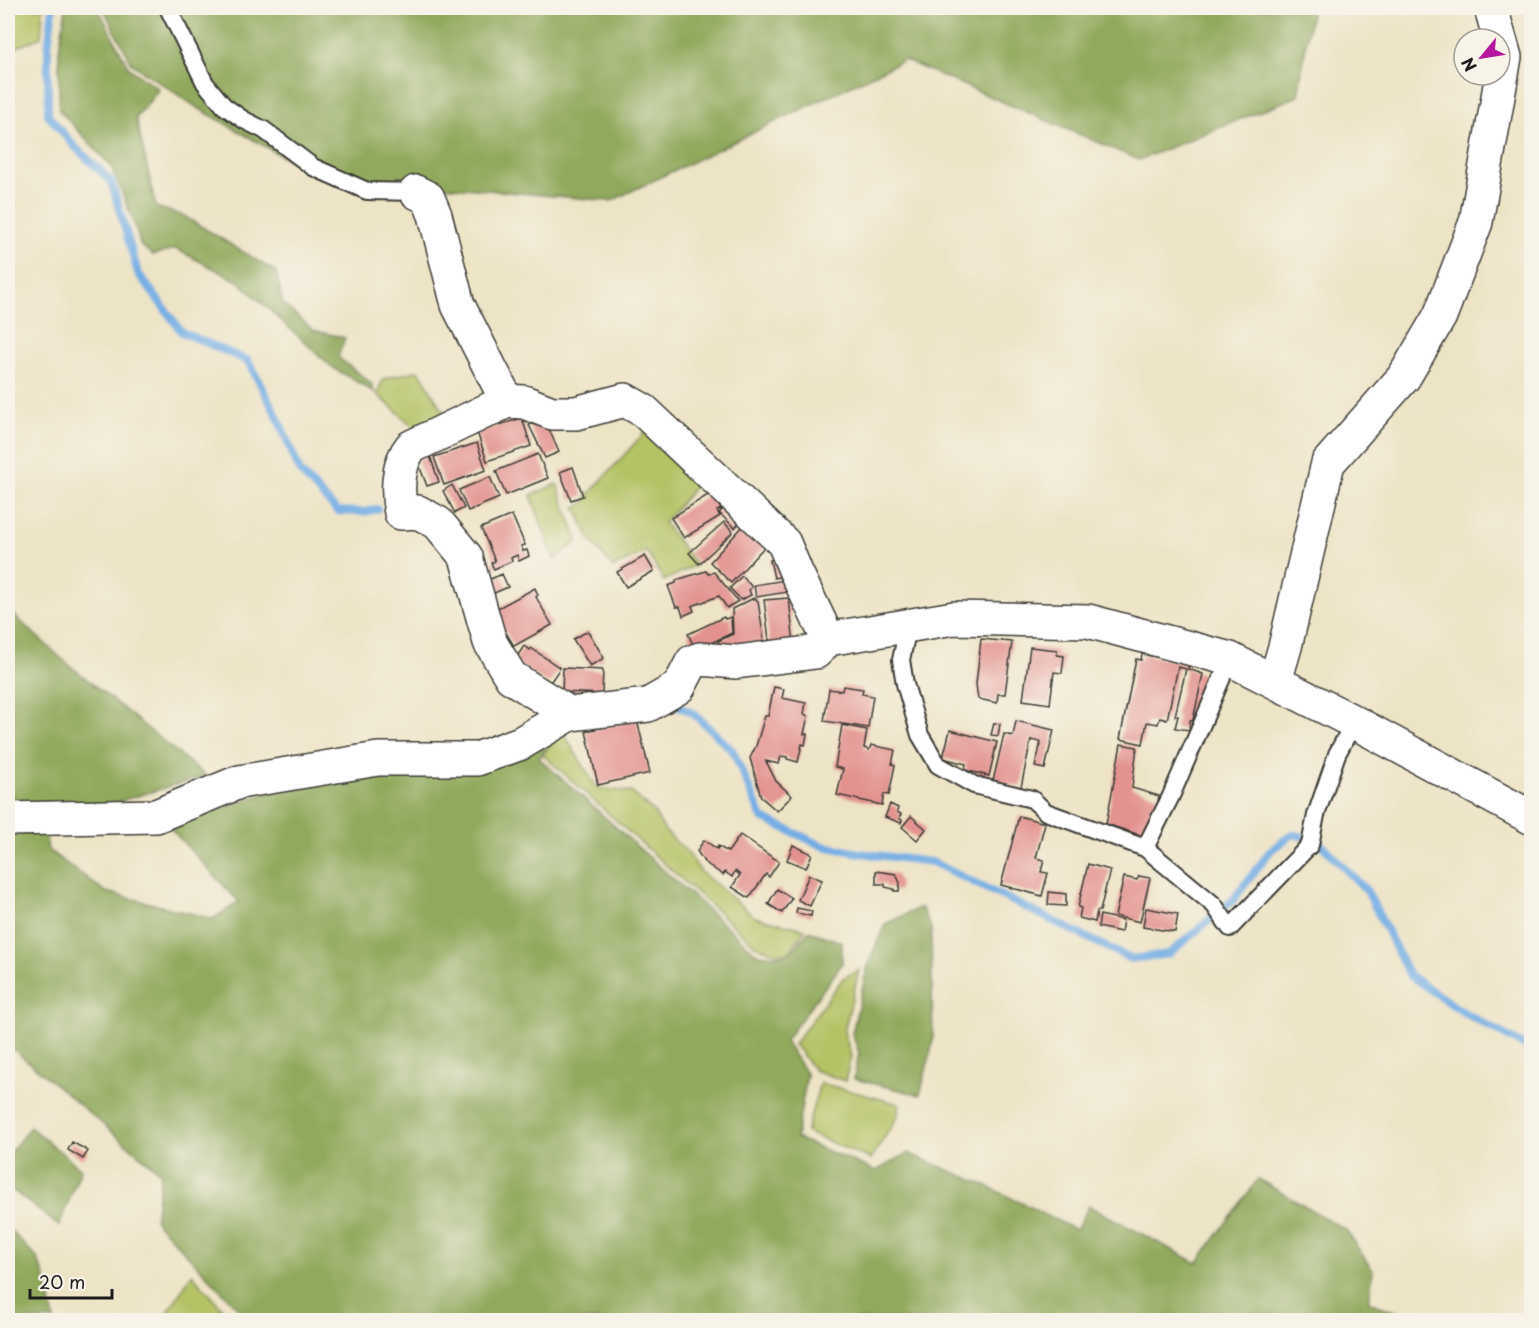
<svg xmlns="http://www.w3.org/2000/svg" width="1539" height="1328" font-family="'Playpen Sans',sans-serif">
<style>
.green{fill:#b5c366;stroke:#687041;stroke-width:1.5}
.forest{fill:#90a95b;stroke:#56623c;stroke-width:1.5}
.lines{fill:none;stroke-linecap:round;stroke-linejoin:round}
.stream{stroke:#73ade4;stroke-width:8}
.building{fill:#e3928f}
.service-casing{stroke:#3b3a35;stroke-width:20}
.minor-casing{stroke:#3b3a35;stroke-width:36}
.service{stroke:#fff;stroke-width:16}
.minor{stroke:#fff;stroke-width:33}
</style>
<rect width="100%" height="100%" fill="#f7f3e8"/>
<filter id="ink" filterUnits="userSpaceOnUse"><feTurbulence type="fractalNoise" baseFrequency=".0167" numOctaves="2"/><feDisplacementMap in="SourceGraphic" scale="12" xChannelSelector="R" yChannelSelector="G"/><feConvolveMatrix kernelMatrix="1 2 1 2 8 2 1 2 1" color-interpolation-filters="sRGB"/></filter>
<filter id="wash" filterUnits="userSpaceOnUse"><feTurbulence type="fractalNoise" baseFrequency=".008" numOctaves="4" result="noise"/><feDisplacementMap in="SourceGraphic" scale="24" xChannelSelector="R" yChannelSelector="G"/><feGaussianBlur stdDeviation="1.35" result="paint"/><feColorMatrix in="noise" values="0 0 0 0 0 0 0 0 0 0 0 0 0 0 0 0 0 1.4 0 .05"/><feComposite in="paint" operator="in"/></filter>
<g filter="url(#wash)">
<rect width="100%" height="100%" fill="#ede3c5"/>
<path class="green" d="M8 8H43L41 37 8 51Z
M415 371 420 372 449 421 432 428 414 427 377 394 383 379Z
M645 432 699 482 664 523 696 565 664 581 646 551 613 568 590 539 575 507 584 504 588 495Z
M557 484 578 541 554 560 531 495Z
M563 725 564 734 597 788 631 792 654 812 665 831 688 853 701 872 755 917 805 929 790 952 777 954 755 945 543 755Z
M859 970 844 1032 851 1056 845 1081 814 1070 794 1044 843 978Z
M820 1083 900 1104 897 1118 871 1159 806 1132Z
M192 1274 232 1320H163Z"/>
<path class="forest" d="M66 8H98L129 68 159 89 136 118 156 207 184 216 276 272 283 304 313 330 345 338 338 357 371 383 374 392 333 368 238 281 176 249 153 255 141 246 133 220 111 166 59 110V50Z
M103 8H1312L1298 96 1139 160 904 60 611 201 315 175 198 108 132 64Z
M8 610 62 659 206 776 93 809 40 802 48 850 106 892 213 919 239 902 169 827 314 776 559 726 539 758 757 954C790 958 788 958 808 931L842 942V964L785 1041 807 1075 796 1138 876 1171 908 1153 987 1186 1076 1230 1089 1206 1197 1263 1258 1179 1346 1230 1373 1271 1369 1302 1419 1320H249L155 1221 161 1173 8 1045Z
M921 907 931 928 933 1042 920 1095 854 1079 859 1053 852 1033 868 964 885 924Z
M30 1127 81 1169 59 1226 11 1189 9 1154Z
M8 1228 37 1258 46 1280 54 1320H8Z"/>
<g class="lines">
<path class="stream" d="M53 8 48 47V115L75 147 111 181 138 273 182 332 248 361 278 418 300 472 337 511 365 512 377 509
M676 705 693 713 733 751 762 818 823 846 859 853 932 862 1131 959 1169 954 1233 900 1271 850 1293 834 1318 841 1367 891 1409 975 1463 1012 1532 1050"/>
</g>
<g id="blocks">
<path class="building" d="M522 418 531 446 487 461 477 432Z
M544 418 559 452 545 458 529 425Z
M477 443 486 470 444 485 434 457Z
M538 454 548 478 506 495 496 471Z
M430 456 439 482 427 486 417 460Z
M573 467 583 496 571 500 560 472Z
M490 477 499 498 468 511 459 490Z
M452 485 464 508 455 513 443 491Z
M711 493 721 509 717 511 720 516 684 538 671 518Z
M725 507 741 521 735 528 719 513Z
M512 515 525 545 521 546 523 551 527 550 529 556 519 561 517 555 511 558 512 561 494 569 491 563 495 561 481 528Z
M724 522 733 532 699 564 689 553Z
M745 524 767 544 731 583 710 562Z
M645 556 654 571 626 587 617 572Z
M779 558 784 576 774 578 770 560Z
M706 571 708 574 714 572 738 601 727 608 719 596 692 606 694 611 683 616 680 607H676L668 586 676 583V580Z
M502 574 508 587 492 594 486 581Z
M742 576 752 587 749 590 751 595 741 600 730 588Z
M786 580 788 592 756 597 754 585Z
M535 588 538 595 536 597 552 625 514 646 497 618 500 617 496 609Z
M754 598 758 601 765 648 721 652 718 641 733 634 732 609Z
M789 598 794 645 770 647 764 600Z
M724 617 725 619 731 617 732 633 696 650 688 634Z
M588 631 604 658 590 666 573 639Z
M981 639 1012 642 1005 694H998L997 703 978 699 976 684Z
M524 646 530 650 531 648 560 668 549 684 519 665 516 658Z
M1030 647 1057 650V655L1064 656 1062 673 1054 672 1050 704 1023 700Z
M1142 654 1189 664 1188 669 1203 674 1193 720H1190L1189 730 1175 728 1178 716H1175L1186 669 1178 667 1167 720 1160 718 1158 724 1147 722 1143 744 1120 739 1136 659 1141 660Z
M563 668 603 670 602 694 562 692Z
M843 686 863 689 862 694 873 696 868 728 824 721 829 689 842 691Z
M774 687 784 689 782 698 806 703 804 714 808 716 804 734H807L805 745 802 744 798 762 787 759V757L781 756 779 764 766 761 776 781 792 796 777 811 761 797 750 758 756 746 765 716H768Z
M637 720 650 773 598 785 586 731Z
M1016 721 1054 730 1045 769 1035 767 1041 742 1031 740 1021 787 993 781 1004 734 1013 736Z
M994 723 1000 724 998 736 991 735Z
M842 725 867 730 864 748 869 750 871 745 895 750 892 764 895 765 889 795 884 794 882 805 837 795 843 769 835 767Z
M950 730 997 742 989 776 965 770 966 764 943 758Z
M1121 744 1137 747 1132 788 1159 796 1155 814 1143 836 1106 824Z
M890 804 898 808 897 812 901 814 899 818 902 820 901 823 885 817Z
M911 816 926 829 917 840 902 827Z
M1019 816 1045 823 1036 858 1044 860 1041 872 1048 873 1042 896 1001 885Z
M740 835 779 862 769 877 766 874 749 898 732 887 740 875 735 871 732 877 725 872 723 875 704 862 697 851 704 840 717 849 718 846 728 852Z
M793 845 812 854 806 868 787 860Z
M1088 864 1110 870 1100 911H1097L1095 922 1079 918 1081 908 1078 907Z
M876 871 896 874 900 883 899 891H894V889L885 887V884H876Z
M809 875 822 880 810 906 798 900Z
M1139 876 1150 878 1140 922 1115 916 1124 877 1137 880Z
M777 889 792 898 782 913 768 904Z
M1049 892 1066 894V906L1048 905Z
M797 908 812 911 811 916 796 913Z
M1146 908 1178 914 1175 932 1143 927Z
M1100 915 1123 920 1121 932 1098 927Z
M72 1142 88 1151 83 1159 68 1150Z"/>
</g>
</g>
<g filter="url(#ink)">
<use href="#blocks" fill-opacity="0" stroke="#3b3a35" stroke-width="1.5"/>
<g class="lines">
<g class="service-casing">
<path id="service" d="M168 8 205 83 224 106 244 120 264 130 313 167 367 191 416 192
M906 626 907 632 901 660 905 684 920 735 938 765 974 785 1032 799 1046 812 1145 848 1214 905 1230 928 1310 845 1316 815 1337 754 1354 722
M1145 848 1171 796 1230 659"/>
</g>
<g class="minor-casing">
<path id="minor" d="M416 192 428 198 435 215 458 305 507 401 524 402 552 413H576L625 400 644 411 784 543 796 572 828 639 954 618 1088 621 1230 659 1354 722 1532 818
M507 401 411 447C397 464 397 492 401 513L418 512 438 523 466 557 490 642 511 677 570 714 648 705 679 687 692 662 700 659 736 662 816 652 828 639
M1275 681 1285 647 1328 463 1404 377 1440 316 1476 222 1505 57 1491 8
M8 819 156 816 239 782 378 759H477L521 743 570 714"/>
</g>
<use href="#service" class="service"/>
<use href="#minor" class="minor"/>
</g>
</g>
<rect width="1539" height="1328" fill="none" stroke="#f7f3e8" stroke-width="30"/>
<g transform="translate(1482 57) rotate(240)"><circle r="28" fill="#f7f3e8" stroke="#9f9d96" stroke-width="1.5"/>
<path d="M0-4.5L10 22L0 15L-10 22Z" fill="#b5179e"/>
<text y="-9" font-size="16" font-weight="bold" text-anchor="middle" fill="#1c1c1c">N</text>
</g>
<path d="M30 1289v9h82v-9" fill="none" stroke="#1c1c1c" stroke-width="3"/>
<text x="39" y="1289" font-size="18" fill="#1c1c1c" stroke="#f7f3e8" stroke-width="4.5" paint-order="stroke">20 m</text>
</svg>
